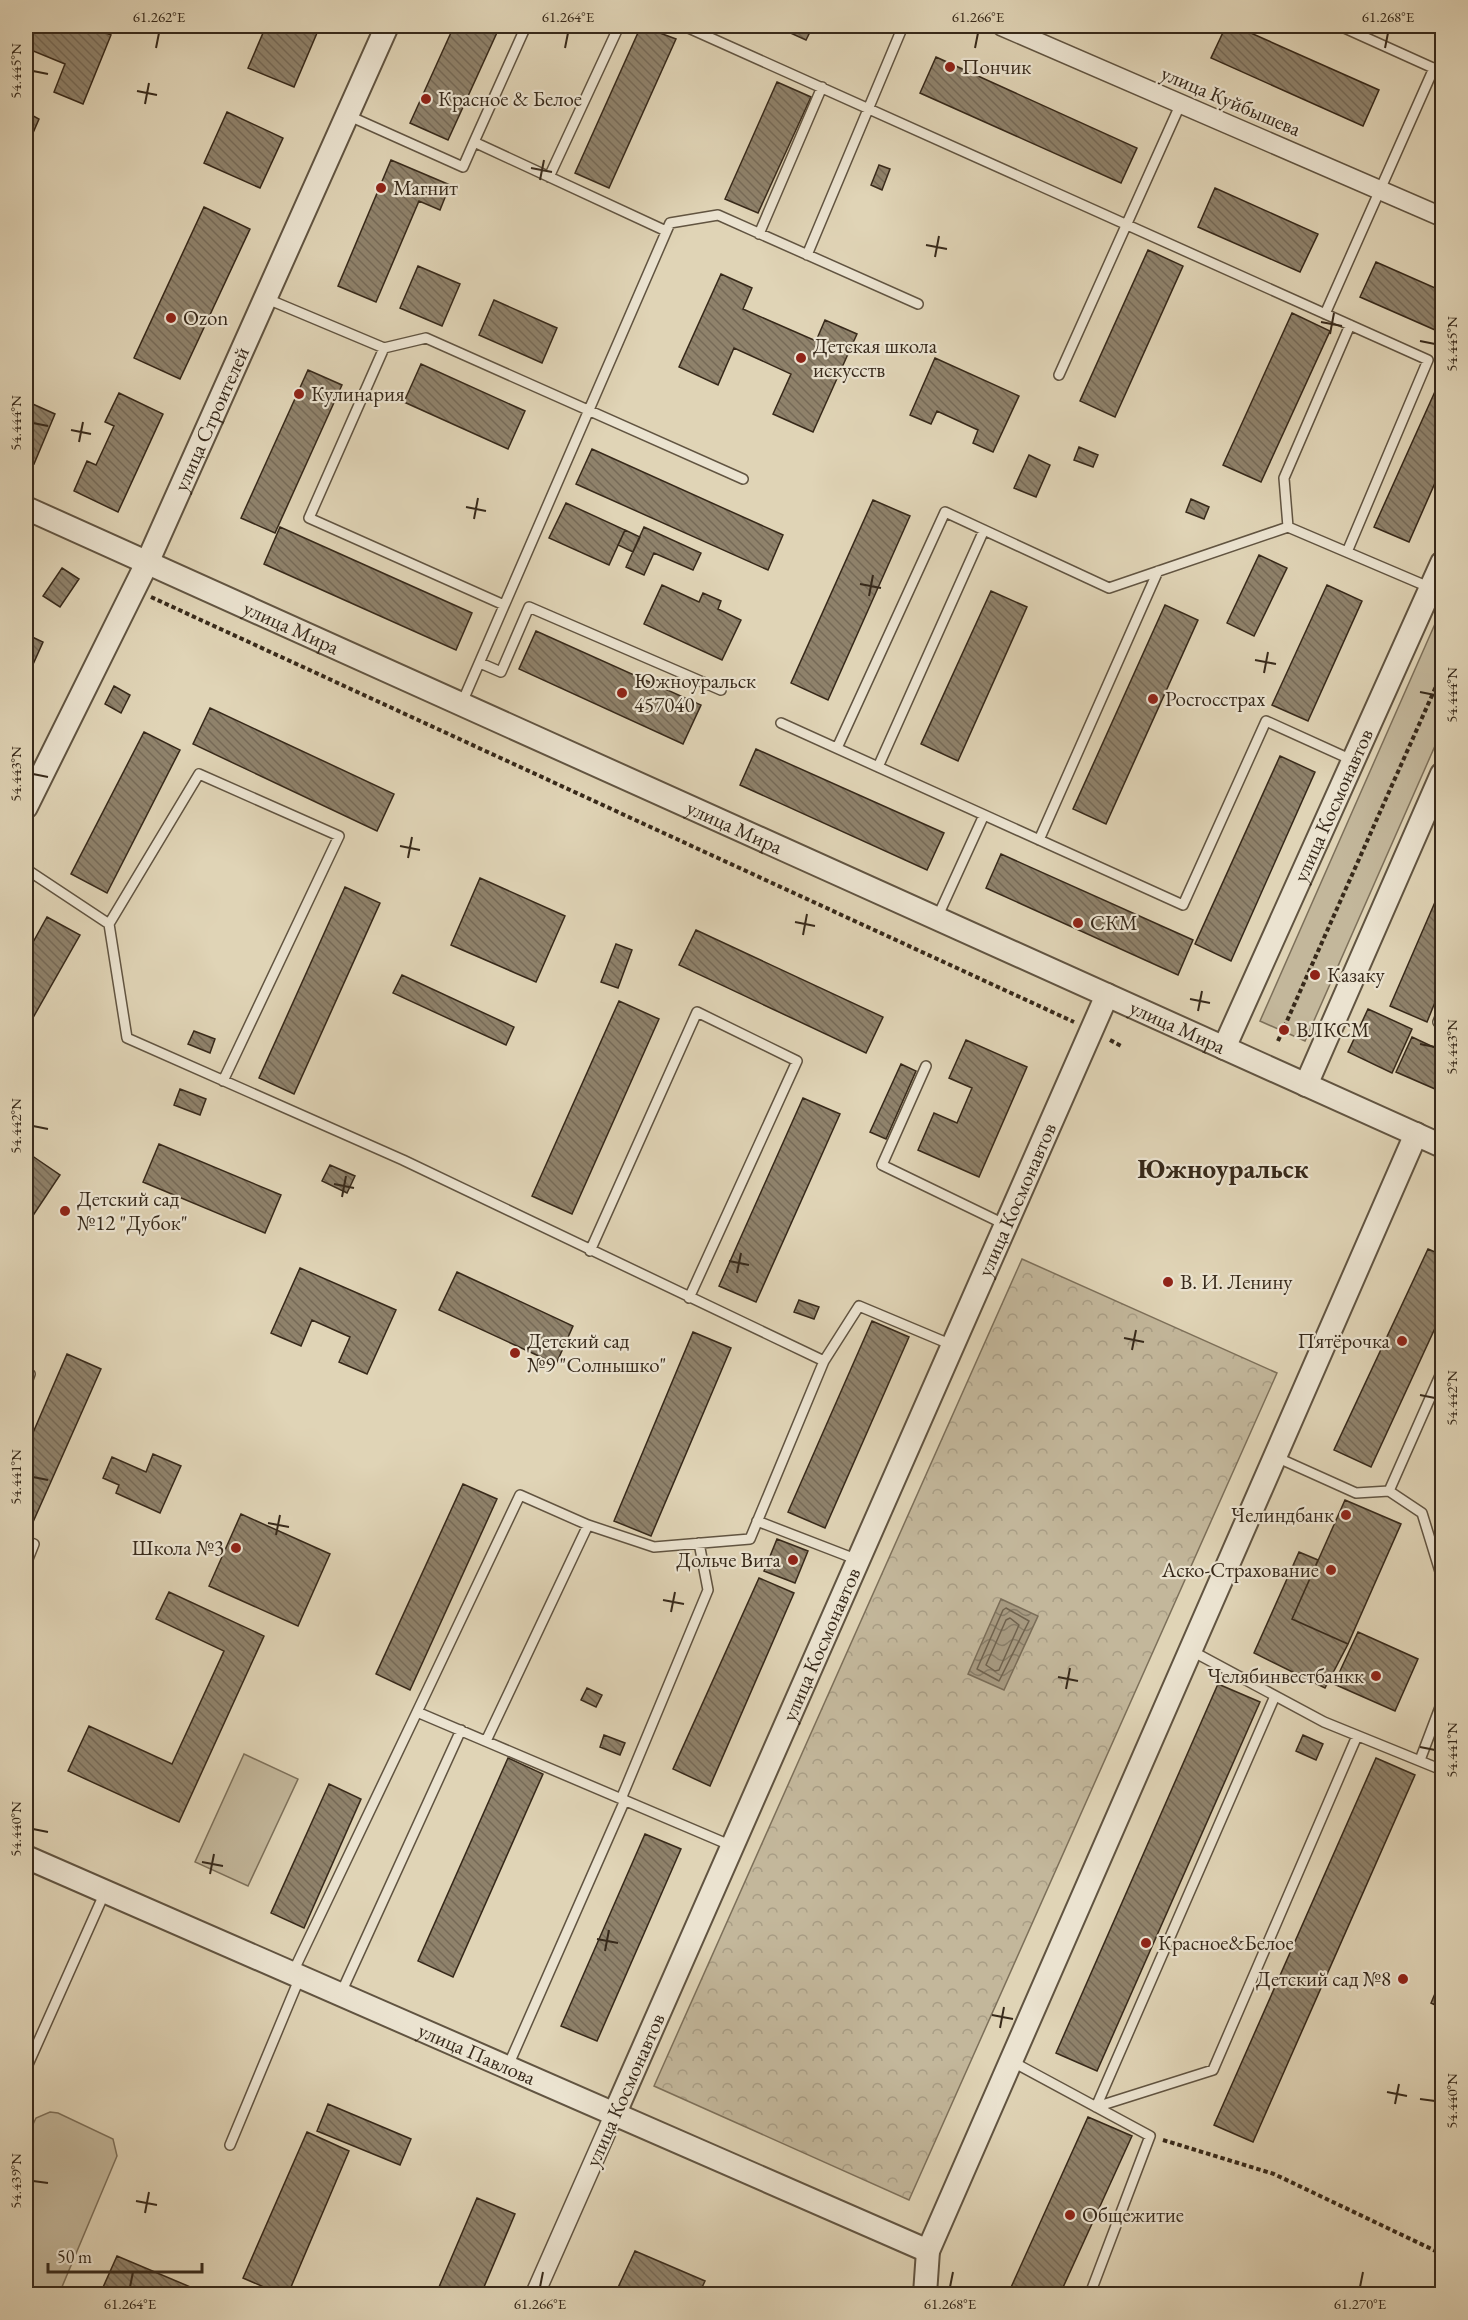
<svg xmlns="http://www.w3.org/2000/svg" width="1468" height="2320" font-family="'EB Garamond',serif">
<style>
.green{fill:#c3b79b;stroke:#7d705a;stroke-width:1.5}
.forest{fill:url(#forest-crowns);stroke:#7d705a;stroke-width:1.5}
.water{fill:url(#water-waves);stroke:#7a6d58;stroke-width:1.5}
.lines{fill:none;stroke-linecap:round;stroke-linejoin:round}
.shore{stroke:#6f624e;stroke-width:1.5}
.building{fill:url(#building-back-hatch);stroke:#37291a;stroke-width:1.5}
.service-casing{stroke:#615441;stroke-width:12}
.minor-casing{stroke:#615441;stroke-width:21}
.tertiary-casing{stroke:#615441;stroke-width:26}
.path{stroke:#37291a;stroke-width:4;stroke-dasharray:4.5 3;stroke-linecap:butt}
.service{stroke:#ebe3d0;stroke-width:9}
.minor{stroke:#ebe3d0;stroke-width:18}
.tertiary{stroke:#ebe3d0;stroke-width:22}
.ticks{fill:none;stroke:#37291a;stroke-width:2}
.poi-dot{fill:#8f2418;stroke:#ebe3d0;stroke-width:2}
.labels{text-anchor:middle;stroke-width:4.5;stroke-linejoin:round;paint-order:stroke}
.poi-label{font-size:21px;fill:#37291a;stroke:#ebe3d0;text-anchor:start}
.street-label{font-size:21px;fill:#37291a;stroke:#ebe3d0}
.district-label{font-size:27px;font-weight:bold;fill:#37291a;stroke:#ebe3d0}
.neatline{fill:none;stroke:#37291a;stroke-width:2}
.ticks-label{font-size:15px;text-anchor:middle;fill:#37291a}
</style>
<defs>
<pattern id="forest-crowns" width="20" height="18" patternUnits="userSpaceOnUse" patternTransform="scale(1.5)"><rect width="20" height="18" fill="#c3b79b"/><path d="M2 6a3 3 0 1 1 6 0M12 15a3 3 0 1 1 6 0" fill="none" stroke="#a89d85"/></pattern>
<pattern id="water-waves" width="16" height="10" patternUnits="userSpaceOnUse" patternTransform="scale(1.5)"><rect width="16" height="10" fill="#a79a81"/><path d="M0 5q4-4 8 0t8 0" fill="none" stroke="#897e69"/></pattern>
<pattern id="building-back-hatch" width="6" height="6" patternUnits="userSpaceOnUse" patternTransform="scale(1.5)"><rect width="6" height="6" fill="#8f826b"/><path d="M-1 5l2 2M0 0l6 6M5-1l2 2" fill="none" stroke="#766a57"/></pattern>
</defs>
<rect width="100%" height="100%" fill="#e0d4b6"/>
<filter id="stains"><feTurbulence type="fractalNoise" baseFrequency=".00333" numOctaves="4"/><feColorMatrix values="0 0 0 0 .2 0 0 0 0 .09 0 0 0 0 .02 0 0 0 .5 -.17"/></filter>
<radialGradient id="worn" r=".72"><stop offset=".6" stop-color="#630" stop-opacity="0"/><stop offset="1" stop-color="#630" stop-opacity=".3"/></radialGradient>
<path class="green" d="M1442 608V730L1305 1041 1260 1021Z
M244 1754 298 1779 248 1886 195 1862Z
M50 2112 58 2113 113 2139 117 2156 59 2294H26V2139L36 2118Z"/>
<path class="forest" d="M1022 1259 1277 1373 909 2200 654 2086Z"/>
<path class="water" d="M1001 1599 1038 1616 1004 1690 968 1674Z"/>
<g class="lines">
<path class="shore" d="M1006 1608 1029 1621 999 1681 977 1669 1003 1610Z
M1010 1618 1019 1625 999 1670 995 1671 986 1665 1006 1620Z"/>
</g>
<path class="building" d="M26 26H89L111 35 83 104 54 92 65 64 26 48Z
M266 26H320L294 87 248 68Z
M454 26H500L448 140 410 123Z
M641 26 676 39 609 188 575 173Z
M775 26H813L806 40Z
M1226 26H1235L1379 90 1363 126 1211 58Z
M936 57 1137 148 1121 183 920 93Z
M777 82 811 97 758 213 725 199Z
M26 112 39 119 26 149Z
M227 112 283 138 260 188 204 163Z
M1442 137V158L1435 154Z
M391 160 450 185 440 210 419 201 376 302 338 286Z
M879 165 890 169 882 190 871 185Z
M1215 188 1318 234 1300 272 1198 227Z
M204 207 250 229 180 379 134 358Z
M1148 250 1183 266 1115 417 1080 401Z
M1376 262 1442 291V333L1360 297Z
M418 266 460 284 442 326 400 308Z
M721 274 752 288 743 309 816 341 825 320 857 334 813 432 773 414 791 374 734 348 718 385 679 367Z
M494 300 557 328 542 363 479 335Z
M1292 313 1330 331 1261 482 1223 465Z
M935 358 1019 396 993 452 973 443 978 430 937 411 931 424 910 415Z
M421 364 525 411 508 449 404 402Z
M308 370 342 385 275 533 241 518Z
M1442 376V467L1409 542 1374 527Z
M119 393 163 414 118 512 74 491 87 461 96 465 114 426 105 422Z
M26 401 55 414 34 464 26 460Z
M1079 447 1098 455 1093 467 1074 460Z
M592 449 783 535 768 570 576 484Z
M1029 455 1050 465 1036 497 1014 488Z
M1191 499 1209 507 1204 519 1186 512Z
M873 500 910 516 828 700 791 683Z
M566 503 625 530 609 565 549 538Z
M280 527 472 613 456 650 264 564Z
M644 527 701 553 693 570 654 553 644 575 626 567Z
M625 530 640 537 633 552 618 545Z
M1259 555 1287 568 1254 636 1227 623Z
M62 568 79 579 60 607 43 596Z
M662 585 699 602 703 593 721 601 718 609 741 620 722 660 644 624Z
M1327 585 1362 601 1308 721 1272 705Z
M991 591 1027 607 958 761 921 744Z
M1165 605 1198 620 1106 824 1073 809Z
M536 631 701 705 683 744 519 669Z
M26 634 43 642 26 680Z
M114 686 130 695 121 713 105 704Z
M210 708 394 794 377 831 193 744Z
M144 732 180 750 107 893 71 874Z
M756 749 944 833 927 870 740 785Z
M1280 756 1315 772 1231 961 1195 944Z
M1001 854 1193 940 1178 975 986 888Z
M480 878 565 916 536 982 451 945Z
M1442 886V985L1427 1022 1390 1006Z
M345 887 380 903 294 1094 259 1078Z
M47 917 80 935 26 1030V955Z
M696 930 883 1017 866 1053 679 965Z
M616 944 632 950 618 988 601 982Z
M402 975 514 1027 506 1045 393 993Z
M619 1001 659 1019 572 1214 532 1196Z
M1368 1009 1412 1029 1392 1073 1348 1052Z
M194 1031 215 1039 210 1053 188 1044Z
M1412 1037 1442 1051V1092L1396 1072Z
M966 1040 1027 1067 979 1177 918 1150 934 1113 957 1123 972 1088 949 1078Z
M901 1064 916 1071 886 1139 870 1132Z
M180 1089 206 1099 200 1115 174 1105Z
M803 1098 840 1114 756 1302 719 1286Z
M159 1144 281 1195 265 1233 143 1182Z
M28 1153 60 1175 26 1226V1156Z
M330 1165 355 1176 347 1193 322 1181Z
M1428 1249 1442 1255V1313L1371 1467 1334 1450Z
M300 1268 396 1310 367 1374 339 1362 350 1337 312 1320 301 1346 271 1333Z
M457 1272 573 1326 556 1364 439 1310Z
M799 1300 819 1307 814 1319 794 1312Z
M872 1321 909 1337 825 1528 788 1512Z
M693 1332 731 1348 651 1536 614 1521Z
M67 1354 101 1369 33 1522 26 1519V1449Z
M153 1454 181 1466 160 1513 116 1493 119 1485 103 1478 112 1457 146 1472Z
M463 1484 497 1499 410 1690 376 1674Z
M1345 1500 1401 1524 1348 1644 1292 1619Z
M241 1514 330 1554 298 1626 209 1586Z
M777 1539 808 1551 795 1583 764 1571Z
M1299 1552 1318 1560 1292 1619 1348 1644 1325 1688 1254 1653Z
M759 1578 794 1593 710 1786 673 1769Z
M169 1592 264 1636 179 1822 68 1771 89 1726 172 1764 224 1651 156 1619Z
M1358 1632 1418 1659 1395 1711 1334 1684Z
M1218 1684 1260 1702 1097 2071 1056 2053Z
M587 1688 602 1695 596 1707 581 1700Z
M604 1735 625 1743 620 1755 600 1747Z
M1303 1735 1323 1744 1316 1760 1296 1751Z
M508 1758 543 1774 453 1977 418 1961Z
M1376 1758 1415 1775 1253 2142 1214 2125Z
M329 1784 361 1799 304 1928 271 1913Z
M645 1834 681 1849 597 2041 561 2026Z
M1442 1977V2008L1431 2003Z
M328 2104 411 2139 400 2165 317 2131Z
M1088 2117 1132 2136 1060 2294H1008Z
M307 2132 349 2151 288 2294H280L243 2278Z
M477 2198 515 2214 481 2294H436Z
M635 2251 705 2281 699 2294H615Z
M117 2256 207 2294H100Z"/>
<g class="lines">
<g class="service-casing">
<path id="service" d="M684 26 1428 360 1347 552
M1340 26 1442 72
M347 115 463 167 474 142 666 231
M474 142 526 26
M549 177 619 26
M759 234 822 87
M807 255 903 26
M265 298 384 348 426 338 743 479
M1325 314 1434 68
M384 348 309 518 504 605
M1059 375 1181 103
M1288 527 1284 478 1350 325
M480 663 501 672 529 607 721 690
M461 705 670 223 718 215 918 304
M781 723 1183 905 1266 721 1352 760
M837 748 945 512 1109 588 1288 527 1431 588
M878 767 984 530
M1039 840 1158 571
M26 869 109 924 127 1038 403 1160 824 1361 859 1306 952 1345
M937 918 984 815
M109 924 199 774 339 836 223 1081
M1442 1012 1438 1022 1442 1024
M926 1066 882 1165 1006 1225
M590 1251 697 1012 797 1061 689 1298
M26 1373 30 1374 26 1385
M1276 1457 1356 1493 1389 1491 1422 1513 1442 1578
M1389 1491 1442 1371
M757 1521 858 1560
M26 1541 34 1544 26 1564
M1190 1650 1324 1722 1442 1770
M486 1741 588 1525
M1420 1760 1442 1702
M621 1799 708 1590 699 1543
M732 1846 417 1712 520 1495 588 1525 654 1547 750 1539 824 1361
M293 1972 417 1712
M341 1993 461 1730
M1011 2061 1150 2136 1090 2294
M508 2066 625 1800
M26 2069 105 1892
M1096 2107 1213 2070 1357 1736
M1096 2107 1275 1696
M230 2145 300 1977"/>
</g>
<g class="minor-casing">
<path id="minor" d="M1001 26 1442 217
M535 2294 614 2115"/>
</g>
<g class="tertiary-casing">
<g id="tertiary">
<path id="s1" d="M26 508 1442 1146"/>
<path id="s2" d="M26 807 147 563 387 26"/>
<path id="s3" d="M1224 1048 1442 563"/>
<path d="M1306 1085 1442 774"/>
<path id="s4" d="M26 1857 928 2251"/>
<path id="s5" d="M614 2115 1107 995"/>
<path d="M925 2294 928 2251 1416 1134"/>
</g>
</g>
<path class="path" d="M151 597 1074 1022
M1110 1040 1123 1047
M1278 1041 1442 673
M1163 2140 1274 2174 1442 2254"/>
<use href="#service" class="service"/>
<use href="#minor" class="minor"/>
<use href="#tertiary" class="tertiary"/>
</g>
<path class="ticks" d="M156 48 159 33M565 48 568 33M975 48 978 33M1385 48 1388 33M33 71 48 74M137 91 157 95M145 104 149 83M531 168 552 172M540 180 544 160M926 245 947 249M935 257 939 236M1321 322 1342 326M1330 334 1334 313M1420 341 1435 344M33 423 48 426M71 430 91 434M79 442 83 422M466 507 486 511M474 519 478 498M860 584 881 588M869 596 873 575M1255 660 1276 664M1264 673 1268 652M1420 692 1435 695M33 774 48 777M400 846 420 850M408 858 412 837M795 922 815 926M803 935 807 914M1190 999 1210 1003M1198 1011 1202 991M1420 1044 1435 1047M33 1126 48 1129M334 1184 354 1188M342 1197 346 1176M729 1261 749 1265M737 1273 741 1253M1124 1338 1144 1342M1132 1350 1136 1330M1420 1395 1435 1398M33 1477 48 1480M268 1523 289 1527M276 1535 280 1515M663 1600 684 1604M671 1612 675 1592M1058 1677 1078 1681M1066 1689 1070 1668M1420 1747 1435 1750M33 1829 48 1832M202 1862 223 1866M210 1874 214 1854M597 1939 618 1943M605 1951 609 1930M992 2015 1013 2019M1000 2028 1004 2007M1387 2092 1407 2096M1420 2099 1435 2101M1395 2104 1399 2084M33 2181 48 2183M136 2201 157 2205M145 2213 149 2192M130 2287 133 2272M540 2287 543 2272M950 2287 953 2272M1360 2287 1363 2272"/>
<g class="poi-dot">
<circle cx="950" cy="67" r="6"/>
<circle cx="426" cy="99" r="6"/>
<circle cx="381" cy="188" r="6"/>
<circle cx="171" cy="318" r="6"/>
<circle cx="801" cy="358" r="6"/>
<circle cx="299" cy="394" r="6"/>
<circle cx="622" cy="693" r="6"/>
<circle cx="1153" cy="699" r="6"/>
<circle cx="1078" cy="923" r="6"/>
<circle cx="1315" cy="975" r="6"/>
<circle cx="1284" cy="1030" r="6"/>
<circle cx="65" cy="1211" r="6"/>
<circle cx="1168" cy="1282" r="6"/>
<circle cx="1402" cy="1341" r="6"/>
<circle cx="515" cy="1353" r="6"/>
<circle cx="1346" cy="1515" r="6"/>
<circle cx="236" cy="1548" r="6"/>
<circle cx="793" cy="1560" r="6"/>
<circle cx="1331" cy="1570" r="6"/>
<circle cx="1376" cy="1676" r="6"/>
<circle cx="1146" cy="1943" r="6"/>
<circle cx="1403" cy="1979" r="6"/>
<circle cx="1070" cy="2215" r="6"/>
</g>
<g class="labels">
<g class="poi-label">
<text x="962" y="74">Пончик</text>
<text x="438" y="106">Красное &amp; Белое</text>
<text x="393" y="195">Магнит</text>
<text x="183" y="325">Ozon</text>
<text x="813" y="353">Детская школа<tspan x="813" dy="24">искусств</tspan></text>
<text x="311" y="401">Кулинария</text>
<text x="634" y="688">Южноуральск<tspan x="634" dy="24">457040</tspan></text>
<text x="1165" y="706">Росгосстрах</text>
<text x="1090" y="930">СКМ</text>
<text x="1327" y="982">Казаку</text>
<text x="1296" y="1037">ВЛКСМ</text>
<text x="77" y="1206">Детский сад<tspan x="77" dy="24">№12 "Дубок"</tspan></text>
<text x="1180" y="1289">В. И. Ленину</text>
<text x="527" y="1348">Детский сад<tspan x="527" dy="24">№9 "Солнышко"</tspan></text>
<text x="1390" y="1348" text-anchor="end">Пятёрочка</text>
<text x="1334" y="1522" text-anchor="end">Челиндбанк</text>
<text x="224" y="1555" text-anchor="end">Школа №3</text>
<text x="781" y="1567" text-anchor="end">Дольче Вита</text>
<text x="1319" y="1577" text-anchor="end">Аско-Страхование</text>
<text x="1364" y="1683" text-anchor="end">Челябинвестбанкк</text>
<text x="1158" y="1950">Красное&amp;Белое</text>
<text x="1391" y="1986" text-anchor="end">Детский сад №8</text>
<text x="1082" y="2222">Общежитие</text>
</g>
<g class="street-label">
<text transform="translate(1231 101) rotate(23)" y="7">улица Куйбышева</text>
<text dy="7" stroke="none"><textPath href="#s2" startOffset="430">улица Строителей</textPath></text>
<text dy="7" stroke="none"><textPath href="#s1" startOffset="291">улица Мира</textPath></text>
<text dy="7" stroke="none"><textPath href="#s3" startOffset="266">улица Космонавтов</textPath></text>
<text dy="7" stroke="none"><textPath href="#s1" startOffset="777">улица Мира</textPath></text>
<text dy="7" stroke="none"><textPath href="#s1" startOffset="1263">улица Мира</textPath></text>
<text dy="7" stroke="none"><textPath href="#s5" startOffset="1000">улица Космонавтов</textPath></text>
<text dy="7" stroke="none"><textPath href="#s5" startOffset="514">улица Космонавтов</textPath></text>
<text dy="7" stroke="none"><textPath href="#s4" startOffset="492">улица Павлова</textPath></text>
<text transform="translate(625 2090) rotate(-66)" y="7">улица Космонавтов</text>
</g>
<g class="district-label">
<text x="1223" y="1178">Южноуральск</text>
</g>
</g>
<rect width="1468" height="2320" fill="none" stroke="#e0d4b6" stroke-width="66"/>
<path d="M48 2263v9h154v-9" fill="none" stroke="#37291a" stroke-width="3"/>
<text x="57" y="2263" font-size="18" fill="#37291a" stroke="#ebe3d0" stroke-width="4.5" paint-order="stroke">50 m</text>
<rect x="33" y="33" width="1402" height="2254" class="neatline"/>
<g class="ticks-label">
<text x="159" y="22">61.262°E</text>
<text x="568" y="22">61.264°E</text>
<text x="978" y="22">61.266°E</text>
<text x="1388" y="22">61.268°E</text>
<text transform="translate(16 71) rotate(-90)" y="5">54.445°N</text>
<text transform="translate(1452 344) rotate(-90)" y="5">54.445°N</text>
<text transform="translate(16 423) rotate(-90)" y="5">54.444°N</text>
<text transform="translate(1452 695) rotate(-90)" y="5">54.444°N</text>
<text transform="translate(16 774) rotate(-90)" y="5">54.443°N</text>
<text transform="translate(1452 1047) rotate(-90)" y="5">54.443°N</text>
<text transform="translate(16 1126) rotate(-90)" y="5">54.442°N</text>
<text transform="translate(1452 1398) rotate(-90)" y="5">54.442°N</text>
<text transform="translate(16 1477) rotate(-90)" y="5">54.441°N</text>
<text transform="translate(1452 1750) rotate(-90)" y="5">54.441°N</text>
<text transform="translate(16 1829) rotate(-90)" y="5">54.440°N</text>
<text transform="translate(1452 2101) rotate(-90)" y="5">54.440°N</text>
<text transform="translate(16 2181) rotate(-90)" y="5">54.439°N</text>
<text x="130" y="2309">61.264°E</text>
<text x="540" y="2309">61.266°E</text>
<text x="950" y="2309">61.268°E</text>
<text x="1360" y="2309">61.270°E</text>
</g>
<rect width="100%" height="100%" filter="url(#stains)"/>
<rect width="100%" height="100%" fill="url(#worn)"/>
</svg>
